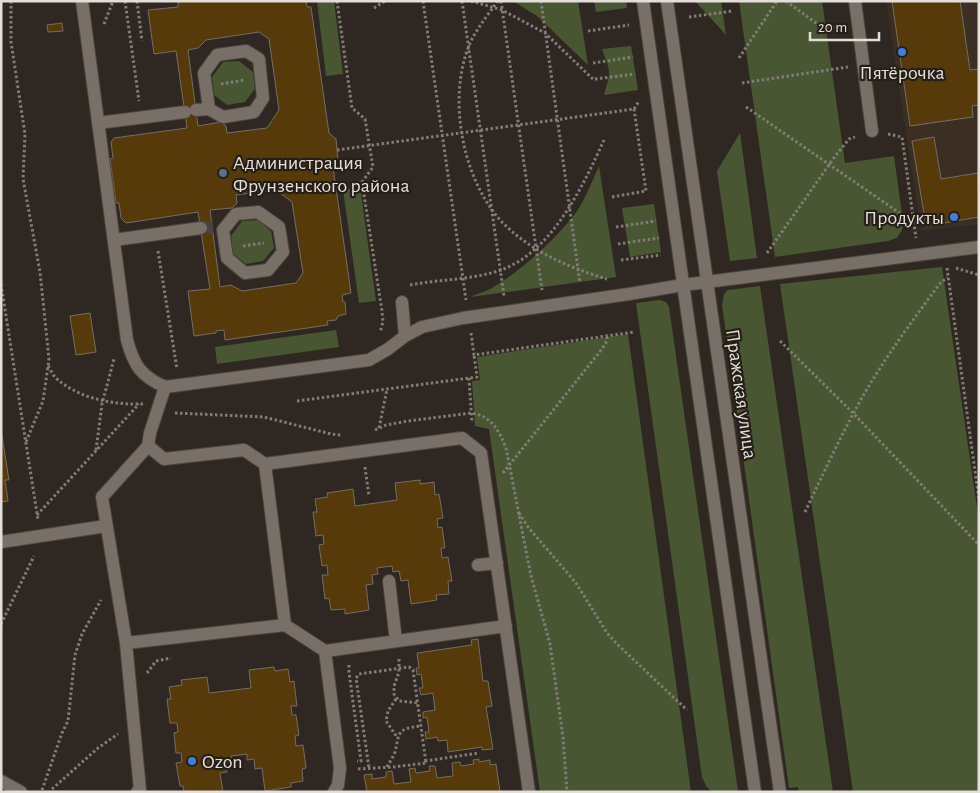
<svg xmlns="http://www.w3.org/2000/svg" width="980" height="793" font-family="'Alegreya Sans',sans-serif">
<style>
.built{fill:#3b2f23}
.green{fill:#495632}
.building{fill:#573a0a;stroke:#746d64;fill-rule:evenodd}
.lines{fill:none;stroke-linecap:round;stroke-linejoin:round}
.minor-tunnel{stroke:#4a433d;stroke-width:12;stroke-dasharray:12 6;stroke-linecap:butt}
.minor-casing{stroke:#4c4641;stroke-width:14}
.path{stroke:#827c76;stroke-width:3;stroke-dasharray:2.5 2.5;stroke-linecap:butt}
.minor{stroke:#786f67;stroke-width:12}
.shop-dot{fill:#3f7fe0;stroke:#261f18;stroke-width:2}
.service-dot{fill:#5c6f8a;stroke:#261f18;stroke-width:2}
.labels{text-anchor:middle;stroke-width:4.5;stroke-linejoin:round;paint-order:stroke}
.poi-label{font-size:20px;fill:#e3ded9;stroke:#261f18;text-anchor:start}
.street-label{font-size:20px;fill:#e3ded9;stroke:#261f18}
</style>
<rect width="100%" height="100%" fill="#2f2822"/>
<path class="built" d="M886 1H979V224L921 231Z"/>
<path class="green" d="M317 1H334L343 74 326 76Z
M513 1H578L588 65 537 16Z
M594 1H626L627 8 596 12Z
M695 1H721L726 35Z
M739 1H822L845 163 894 156 903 222 902 230 897 238 888 241 775 257Z
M631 46 638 90 604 95C611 70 611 74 602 49Z
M239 61 253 72 255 89 245 102 227 105 214 95 212 77 223 62Z
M740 133 757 258 730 261 717 171Z
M599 166 616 277 471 297C479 293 488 291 495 286 522 270 558 237 577 211 586 198 592 181 599 166Z
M360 187 376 301 359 303 343 190Z
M654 204 661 252 630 257 622 208Z
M258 220 271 231 274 248 263 261 246 264 233 254 231 236 242 221Z
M942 267 979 521V792H853L780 284Z
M760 286 833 792H799L798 787 789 788 722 305 724 294 728 290Z
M660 300 666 302 669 307 738 791 735 792H712L706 786 702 777 636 303Z
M336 330 339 347 217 364 215 347Z
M628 334 691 792H540L489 429 475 426 472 381 480 380 477 357Z"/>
<path class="building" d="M178 1H306L307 7H311L329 133 336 139 338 159 333 167 351 293 342 295 343 302H345L346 314 338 316 336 320 327 321 328 325 225 340 224 330 216 331V333L194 336 188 291 210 289 198 212 126 223 121 218 119 203H116L110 159 113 158 111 142 114 138 187 128 176 51 154 54 148 10 178 7ZM259 32 269 39 279 110 267 128 227 133 226 126 221 122 198 126 188 50 198 48 206 40ZM276 190 292 202 303 273 296 283 242 291 231 285 220 287 210 210 232 208 237 203 236 195Z
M892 1H960L970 70 979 69V105L972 106 973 117 910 126Z
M62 23 63 31 48 32 47 25Z
M934 137 941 179 978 173 979 217 926 226 912 141Z
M90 313 96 352 76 355 70 316Z
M1 430 9 480H5L8 501 1 502Z
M420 480V484L434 482 435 495 439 494 443 518 437 519 438 528 442 527 445 548H441L442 558 448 557 452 581H448L449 594 436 595 437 600 411 604 408 580 401 581 399 571 393 572 392 566 384 567 377 568 378 574 372 575 373 584 366 585 369 610 345 614V609L331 610 329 598 325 599 322 575H328L327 565 322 566 319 545 324 544 323 535 316 536 313 512H317L315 499 328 497 327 493 353 489 355 506 397 500 395 483Z
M478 639 483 681H488L492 706 486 707 493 749 482 750V747L448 752 447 740 438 741 437 737 426 739 425 732H429L427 717 423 718V712L435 710 433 693 421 695 419 688H423L421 674 417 675 416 668H419L417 653 472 645 471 640Z
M274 667 275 671 288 669 290 682 294 681 297 706H291L292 715H296L299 735 295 736 296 746 303 745 306 768 302 769 303 781 291 783V787L265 791 262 768 255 769 254 759 247 760V754L231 756 232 762 226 763 227 772 220 773 223 792H184L183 786H180L176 763 182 762 181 753H176L174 733 178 732 177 723H170L167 699H171L169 687 182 685 181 680 207 677 209 693 251 688 249 670Z
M479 759V762L490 760V765L496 764 500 792H367L364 775 372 774V779L386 777V772L392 771 394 784 411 782 409 769 415 768 416 773 430 771 429 766H435L437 778 453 776 452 763 460 762 461 766 474 764 473 760Z"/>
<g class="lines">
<path class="minor-tunnel" d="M201 228 213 227"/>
<g class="minor-casing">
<path id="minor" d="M82 1 127 340C134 366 141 376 165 387L369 360 388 349 405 336 422 327 463 318 629 294 683 285 979 247
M643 1 755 792
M667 1 780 792
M855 1 872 131
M246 51 259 59 263 98 254 112 223 117 209 109 204 73 217 55Z
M196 110 209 109
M98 123 185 112
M258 212 279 227 283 252 268 270 245 273 227 258 223 230 236 214Z
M114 240 201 228
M402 302 405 336
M148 446 164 459 244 450 265 464 285 625 126 643 102 497 148 446 150 433 165 387
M265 464 462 438 481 453 529 792
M1 542 106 526
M478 565 497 563
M389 581 396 641
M285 625 325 651 340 768 338 785 334 792
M126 643 140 790 137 792
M325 651 506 626
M1 781 21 792"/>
</g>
<path class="path" d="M11 1V42L25 134 23 179 40 272 49 359 43 401 26 442
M125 1 139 101
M137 1 142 41
M337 1 352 108 365 119 373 167 362 182 382 311 383 322 380 332
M423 1 466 300
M462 1 504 296
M471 1 502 10 545 33 595 81
M498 1C489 13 479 26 472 39 445 94 462 185 507 227 535 253 570 268 607 279
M501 1 542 290
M541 1 580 283
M786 1 824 29 843 26
M374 8 385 1
M689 17 733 11
M104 24 113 1
M588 31 629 25
M739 58 777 1
M593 63 633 57
M595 79 635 74
M742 83 848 67
M221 84 245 80
M746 107 914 223
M888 134 902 137 916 238
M337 150 634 109 639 101
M612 197 646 191 634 109
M616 227 656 221
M618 244 659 238
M243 246 264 243
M158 251 177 369
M767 253 836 155 849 139 855 137
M621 260 661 255
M947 268 979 500
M956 268 979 275
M1 284 38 520
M410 285C441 279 472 280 501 270 552 252 583 186 604 140
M471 333 474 355 634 332
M780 341 853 413 979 545
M48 366C51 370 53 376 57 379 80 399 114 405 143 404
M469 378 472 423
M297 401 477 377 474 355
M175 413 264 417 331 434 341 435
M379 428 387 389
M375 430 386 425 408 421 471 413C492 416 499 431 506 448L531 576 550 644 563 737 567 792
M96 450 102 404 114 359
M365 467 369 496
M503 473 602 349 607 341V335
M805 512C827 466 848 419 875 376 895 344 918 313 941 282L948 278
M519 513 528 527 576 583 607 633 618 645 687 710
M37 515 139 404
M1 624 34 556
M399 659V672L394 686V694L399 701 418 703
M349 665V672L361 761H357
M147 673 156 661 171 658
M396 699 388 711 386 721 397 737
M425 761 479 753
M387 767C390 762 393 757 395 752 400 732 396 729 421 726
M358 769 393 767 426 763 413 670 409 667 359 674 356 678 369 768
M52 789 98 748 118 734
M42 790 62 733 68 721 75 655 82 634 101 600"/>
<use href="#minor" class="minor"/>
</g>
<g class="shop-dot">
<circle cx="902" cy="52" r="5"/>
<circle cx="954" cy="217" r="5"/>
<circle cx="192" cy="761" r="5"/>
</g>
<circle class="service-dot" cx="223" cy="173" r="5"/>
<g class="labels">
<g class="poi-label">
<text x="902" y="79" text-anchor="middle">Пятёрочка</text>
<text x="233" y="169">Администрация<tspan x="233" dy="23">Фрунзенского района</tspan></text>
<text x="944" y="224" text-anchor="end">Продукты</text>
<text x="202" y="768">Ozon</text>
</g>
<g class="street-label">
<text transform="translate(742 394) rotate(82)" y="7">Пражская улица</text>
</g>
</g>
<rect width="980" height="793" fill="none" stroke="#e3ded9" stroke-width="5"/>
<path d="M810 32v8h69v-8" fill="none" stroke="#e3ded9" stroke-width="2.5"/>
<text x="818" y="32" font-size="15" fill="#e3ded9" stroke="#261f18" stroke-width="4" paint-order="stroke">20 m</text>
</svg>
